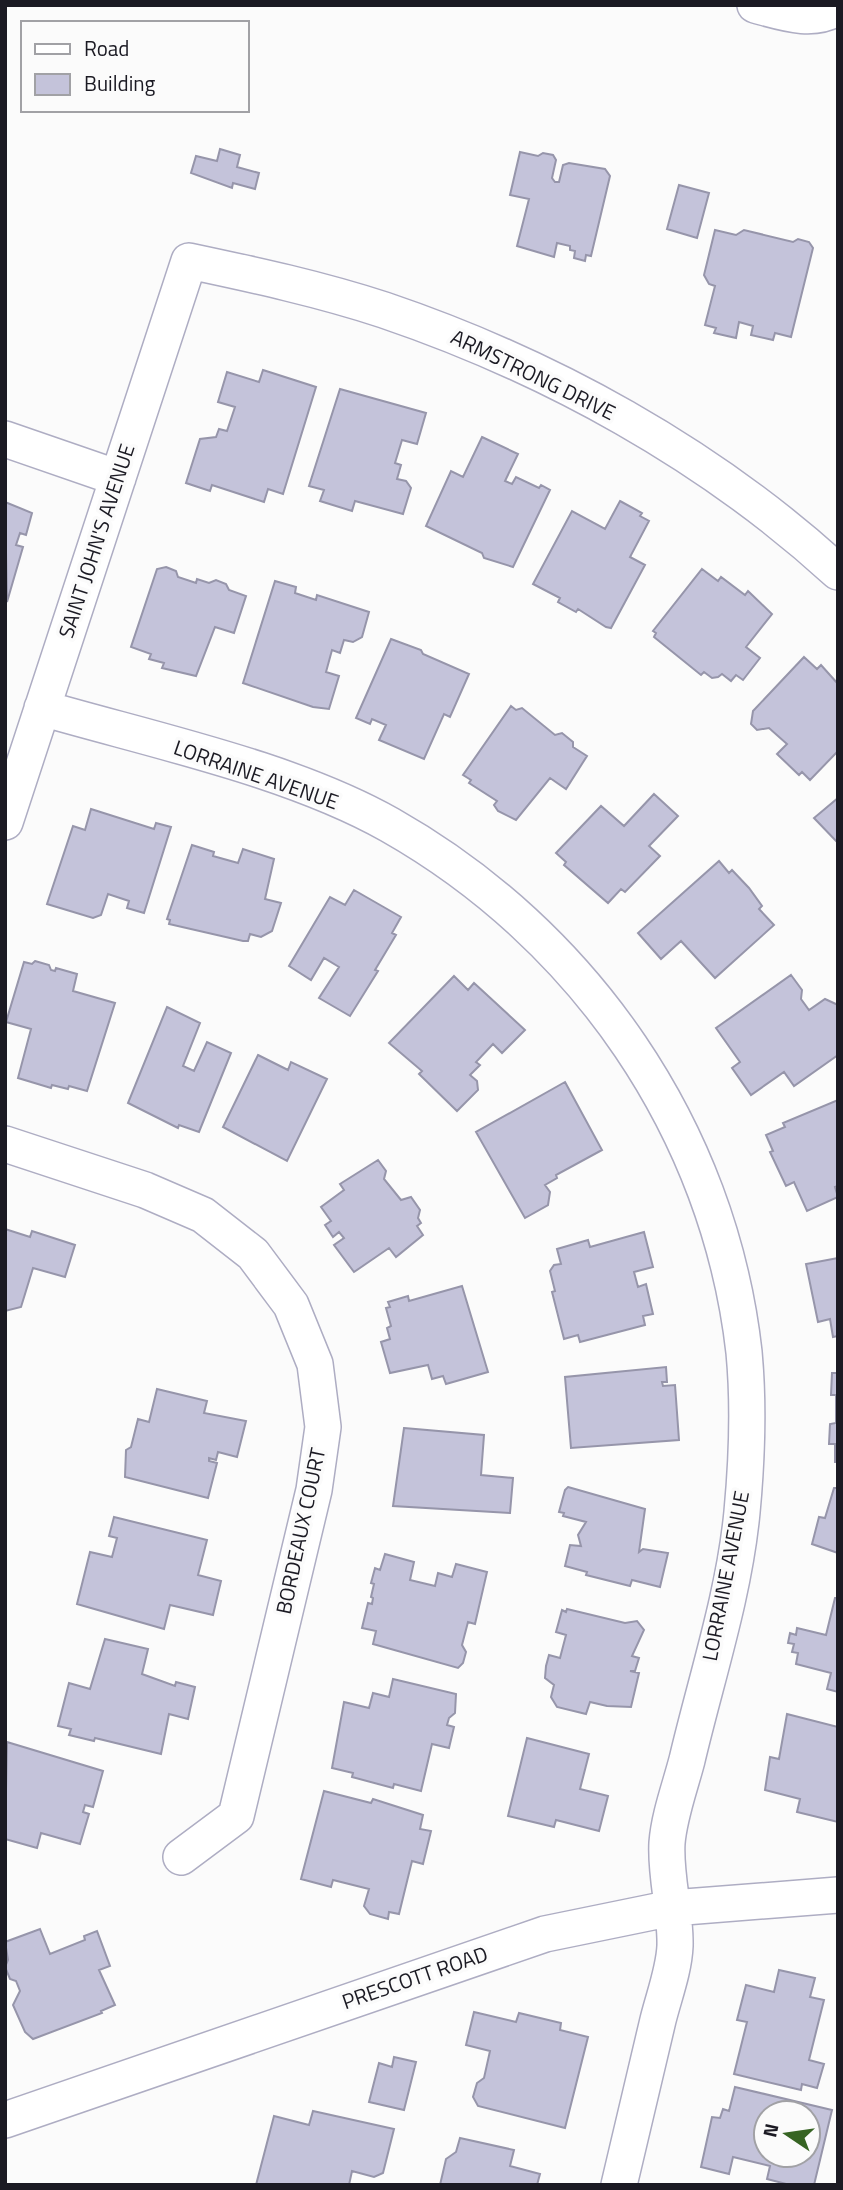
<svg xmlns="http://www.w3.org/2000/svg" width="843" height="2190" font-family="'Titillium Web',sans-serif">
<style>
.building{fill:#c4c3da;stroke:#9695aa;stroke-width:2;fill-rule:evenodd}
.lines{fill:none;stroke-linecap:round;stroke-linejoin:round}
.minor-casing{stroke:#aeadc3;stroke-width:38}
.minor{stroke:#fff;stroke-width:35}
.labels{text-anchor:middle;stroke-width:7;stroke-linejoin:round;paint-order:stroke}
.street-label{font-size:21px;fill:#1b1a23;stroke:#fbfbfb}
</style>
<rect width="100%" height="100%" fill="#fbfbfb"/>
<path class="building" d="M220 149 240 155 237 167 259 173 255 189 233 183 232 188 191 173 196 156 217 161Z
M520 152 538 156 543 153 553 155 556 160 552 178 555 182H559L563 165 569 163 605 169 610 176 591 256 586 255 585 261 574 258 575 251 570 250V246L557 243 554 257 517 246 529 199 510 195Z
M679 185 709 193 697 238 667 229Z
M715 230 736 235 744 230 793 242 798 239 809 242 813 248 791 337 775 333 773 340 751 335 753 326 739 322 736 338 714 333 716 328 705 325 715 286 709 284 704 275Z
M263 370 316 387 283 494 268 489 264 502 212 485 210 491 186 483 200 439 216 437 219 429 227 431 235 407 218 402 227 372 259 382Z
M340 389 426 413 417 444 402 440 395 463 401 465 397 479 406 481 411 488 403 514 355 501 352 511 320 501 324 490 309 486Z
M482 437 518 454 505 481 512 484 516 477 539 488 541 485 550 490 513 567 484 558 482 553 426 526 451 471 463 477Z
M620 501 642 513 640 516 649 521 630 557 645 565 611 628 606 627 578 609 576 612 558 602 560 598 533 584 572 511 605 529Z
M5 502 32 513 26 535 20 533 16 545 23 547 7 602Z
M166 567 176 571 178 577 196 583 197 579 209 583 216 580 226 584 229 590 246 596 234 633 215 627 196 676 162 668 164 663 149 659 151 654 131 647 157 569Z
M702 569 718 581 721 577 745 595 748 591 772 614 746 647 760 658 743 680 736 675 731 681 722 674 718 677 712 678 704 672 701 675 654 637 656 633 653 631Z
M275 581 296 587 295 593 316 600 317 595 369 612 362 637 353 642 344 640 340 653 332 650 326 672 339 676 329 709 313 707 243 683Z
M391 639 421 650 423 654 469 674 450 717 444 714 424 759 379 740 386 725 372 719 370 724 356 718Z
M804 657 817 669 821 665 838 684V751L810 780 802 772 799 775 777 754 787 744 769 728 757 730 751 724 753 711Z
M511 706 516 710 522 708 555 735 562 733 573 742V747L587 756 566 789 550 778 516 820 498 811 494 805 497 801 469 783 471 780 463 775Z
M654 794 678 816 649 846 660 856 625 892 621 889 608 903 564 865 566 862 556 853 601 806 624 826Z
M838 798V843L814 818Z
M91 809 154 829 156 823 171 827 144 913 127 908 129 901 108 894 101 915 93 918 47 904 73 826 85 830Z
M192 845 214 852 213 856 238 863 243 849 274 859 265 899 281 903 272 931 261 937 250 934 248 941H243L169 924 170 920 167 919Z
M719 861 729 873 732 870 749 888 762 906 759 909 774 925 715 978 681 941 661 959 638 933Z
M354 890 401 917 392 933 396 935 375 970 378 971 350 1016 319 998 339 967 324 958 311 980 289 966 330 897 345 905Z
M35 961 49 965 51 970 55 971 56 968 77 974 73 991 115 1003 87 1091 69 1086 68 1089 52 1085 51 1088 18 1078 31 1029 6 1022 24 962 32 964Z
M791 975 802 990 801 999 809 1010 825 999 838 1005V1055L794 1086 784 1072 751 1095 732 1068 740 1062 716 1028Z
M454 976 468 990 474 983 525 1030 502 1053 493 1044 476 1062 480 1065 470 1075 477 1081 478 1090 457 1111 419 1074 422 1071 389 1043Z
M167 1007 200 1023 183 1066 194 1071 207 1042 231 1053 199 1132 179 1125 178 1128 128 1103Z
M258 1055 288 1070 291 1062 327 1079 287 1161 223 1127Z
M565 1082 602 1150 556 1175 557 1178 545 1185 550 1192 548 1205 525 1218 476 1132Z
M838 1100V1186L835 1187 838 1197 807 1211 794 1182 786 1186 770 1152 773 1151 766 1135 785 1127 783 1123Z
M378 1160 386 1171 384 1179 401 1200 411 1197 420 1210 418 1218 421 1223 417 1226 423 1235 396 1257 389 1248 354 1272 334 1245 344 1238 339 1232 333 1237 325 1225 331 1221 321 1207 344 1190 340 1184Z
M5 1229 30 1237 32 1231 75 1245 65 1277 33 1268 21 1307 5 1311Z
M644 1232 653 1267 634 1272 638 1287 646 1284 653 1314 643 1316 645 1325 580 1342 578 1335 564 1339 552 1292 555 1291 550 1271 554 1265 561 1264 557 1249 588 1240 590 1247Z
M838 1258V1336L833 1337 830 1319 818 1322 806 1264Z
M462 1286 488 1372 446 1384 443 1376 432 1379 428 1365 390 1373 381 1342 390 1339 387 1328 391 1326 386 1308 390 1307 388 1302 408 1296 409 1301Z
M666 1367 667 1382H662L663 1386 675 1385 679 1440 571 1448 565 1377Z
M832 1373H838V1462H835V1444H829L830 1424 836 1423V1395H831Z
M157 1389 207 1401 204 1413 246 1421 237 1457 218 1452 216 1460 209 1458V1461L217 1463 208 1498 125 1477 126 1450 131 1447 138 1419 149 1422Z
M404 1428 484 1435 481 1475 513 1478 510 1513 393 1506Z
M568 1487 645 1509 639 1552 643 1549 668 1553 660 1587 632 1580 630 1586 586 1575 587 1572 565 1566 570 1545 581 1546 578 1535 586 1522 563 1516 564 1513 559 1512 565 1490Z
M834 1488H838V1553L812 1544 819 1517 825 1518Z
M114 1517 207 1540 198 1575 221 1581 213 1615 170 1605 164 1629 77 1604 90 1552 112 1557 117 1538 109 1536Z
M385 1554 414 1562 410 1580 435 1586 438 1573 452 1577 456 1564 487 1572 475 1624 468 1622 462 1645 466 1652 463 1663 458 1668 373 1644 376 1631 362 1628 368 1603 372 1604 373 1598 371 1597 374 1584 371 1583 375 1568 380 1570Z
M835 1598H838V1692L827 1689 831 1673 796 1664 798 1653 792 1652 794 1644 788 1643 790 1633 796 1635 797 1628 826 1635Z
M567 1609 625 1623 637 1621 644 1630 632 1656 639 1658 635 1671H630L639 1673 631 1707 607 1706 590 1702 586 1714 557 1707 551 1697 554 1685 545 1678 546 1666 549 1655 560 1658 566 1635 556 1632 562 1610 566 1612Z
M105 1639 148 1649 142 1674 175 1686 176 1682 195 1687 188 1719 169 1714 161 1754 95 1738 94 1741 69 1735 71 1729 58 1726 69 1683 90 1689Z
M393 1679 456 1694 455 1713 449 1718 447 1725 454 1727 449 1748 432 1744 421 1791 394 1784 393 1788 352 1777 353 1773 332 1768 344 1702 369 1708 373 1693 389 1697Z
M787 1714 838 1727V1822L797 1812 800 1799 765 1790 770 1757 779 1759Z
M527 1738 589 1754 580 1789 608 1796 599 1831 556 1820 554 1827 508 1816Z
M7 1742 103 1771 93 1807 85 1805 83 1812 89 1814 80 1844 41 1833 37 1848 5 1839Z
M324 1791 371 1803 373 1799 423 1815 420 1829 431 1831 423 1864 412 1861 399 1914 389 1912 388 1919 370 1914 364 1906 369 1889 333 1880 331 1887 301 1879Z
M40 1929 50 1954 85 1940 84 1936 97 1931 110 1966 99 1970 115 2005 101 2011 102 2013 33 2039 25 2032 13 2005 20 1991 16 1981 10 1979 5 1967 8 1960 5 1942Z
M779 1970 815 1978 810 1997 824 2000 809 2060 824 2064 817 2088 802 2084 801 2090 734 2074 747 2022 737 2020 746 1985 774 1992Z
M474 2012 516 2022 519 2013 561 2023 560 2030 588 2037 565 2128 478 2106 473 2097 477 2083 484 2078 490 2051 466 2045Z
M394 2057 416 2062 404 2110 369 2102 379 2063 392 2067Z
M735 2087 832 2110 814 2185H790L767 2179 770 2166 733 2157 729 2174 701 2167 712 2117 720 2118 723 2109 729 2111ZM766 2113H808V2155H766Z
M313 2111 394 2129 383 2173 374 2177 352 2171 349 2185H256L274 2116 309 2125Z
M460 2138 514 2150 510 2166 540 2174 537 2185H440L446 2159 456 2152Z"/>
<g class="lines">
<g class="minor-casing">
<path id="minor" d="M755 5C781 12 814 24 838 7
M5 439 118 478
M42 708C152 740 291 769 390 825 584 935 719 1130 744 1352 749 1405 747 1459 742 1512 734 1596 706 1679 687 1760 680 1787 669 1816 667 1843 665 1877 676 1912 675 1946 674 1970 664 1996 658 2020 645 2075 632 2130 619 2185
M5 822 189 261C255 275 320 289 384 310 549 366 709 454 838 572
M5 1144 145 1190 203 1215 253 1254 291 1305 315 1364 323 1427 314 1490 236 1816 181 1857
M5 2120 545 1934 672 1908 838 1895"/>
</g>
<use href="#minor" class="minor"/>
</g>
<g class="labels">
<g class="street-label">
<text transform="translate(533 375) rotate(26)" y="7">ARMSTRONG DRIVE</text>
<text transform="translate(97 541) rotate(-72)" y="7">SAINT JOHN'S AVENUE</text>
<text transform="translate(256 775) rotate(19)" y="7">LORRAINE AVENUE</text>
<text transform="translate(301 1531) rotate(-78)" y="7">BORDEAUX COURT</text>
<text transform="translate(726 1576) rotate(-79)" y="7">LORRAINE AVENUE</text>
<text transform="translate(415 1978) rotate(-19)" y="7">PRESCOTT ROAD</text>
</g>
</g>
<rect width="843" height="2190" fill="none" stroke="#1b1a23" stroke-width="14"/>
<rect x="21" y="21" width="228" height="91" fill="#fbfbfb" stroke="#a1a1a5" stroke-width="2"/>
<rect x="35" y="44" width="35" height="10" fill="#ffffff" stroke="#a1a1a5" stroke-width="2"/>
<text x="84" y="56" font-size="21" fill="#1b1a23">Road</text>
<rect x="35" y="74" width="35" height="21" fill="#c4c3da" stroke="#a1a1a5" stroke-width="2"/>
<text x="84" y="91" font-size="21" fill="#1b1a23">Building</text>
<g transform="translate(787 2134) rotate(283)"><circle r="33" fill="#fbfbfb" stroke="#a1a1a5" stroke-width="2"/>
<path d="M0-5L12 26L0 18L-12 26Z" fill="#376423"/>
<text y="-10" font-size="19" font-weight="bold" text-anchor="middle" fill="#1b1a23">N</text>
</g>
</svg>
